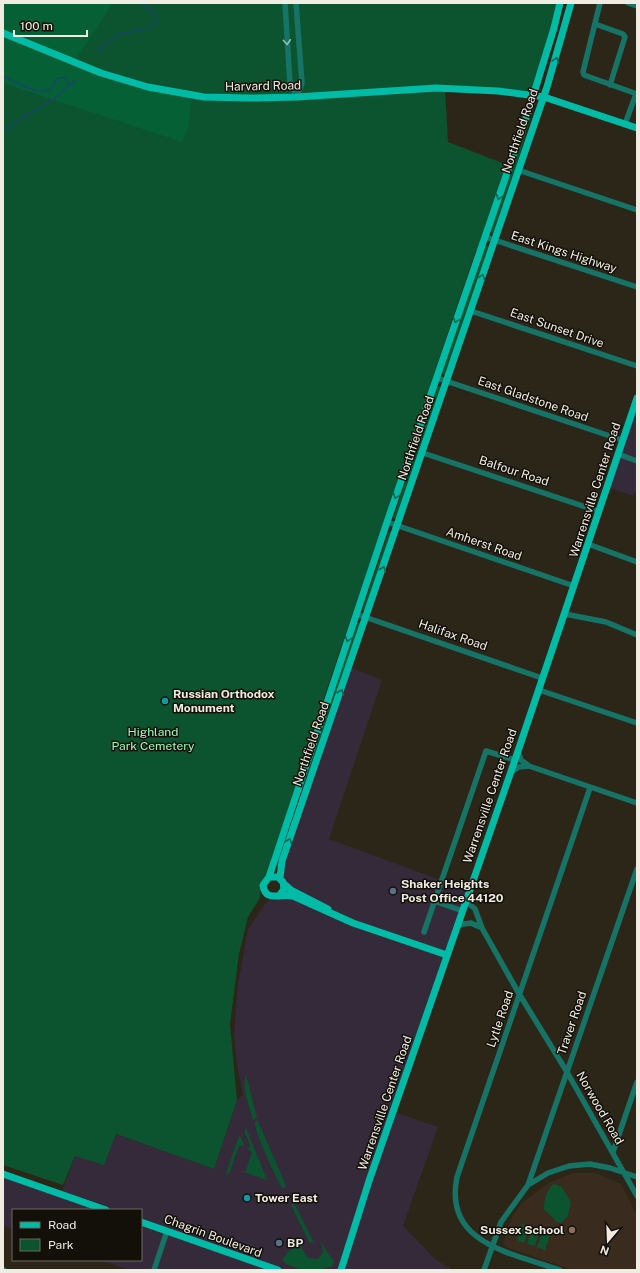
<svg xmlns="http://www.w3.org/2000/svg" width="640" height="1273" font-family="'Public Sans',sans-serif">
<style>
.commercial{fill:#352a39}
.education{fill:#392b1e}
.green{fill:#0c532f}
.forest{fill:#066035}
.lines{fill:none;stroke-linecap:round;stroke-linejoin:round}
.stream{stroke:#164769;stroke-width:1.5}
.minor{stroke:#167467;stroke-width:5.5}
.major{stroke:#00bba5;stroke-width:7}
.oneway{stroke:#99bcb1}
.oneway2{stroke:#096657}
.culture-dot{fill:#0f9aa8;stroke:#121009;stroke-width:1.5}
.service-dot{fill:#5c6f8a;stroke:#121009;stroke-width:1.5}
.education-dot{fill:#8d6e63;stroke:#121009;stroke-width:1.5}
.labels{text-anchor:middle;stroke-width:3;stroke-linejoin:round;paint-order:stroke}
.street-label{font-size:12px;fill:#f0ece2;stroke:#121009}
.poi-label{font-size:12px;font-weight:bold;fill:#f0ece2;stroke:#121009;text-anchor:start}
.park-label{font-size:12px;fill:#99fbbc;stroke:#121009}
</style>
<rect width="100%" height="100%" fill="#2c2618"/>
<path class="commercial" d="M637 405V489L634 496 606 487Z
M349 667 382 680 329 839 470 891 394 1112 438 1127 403 1226 436 1260 453 1270H129L100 1260H141V1210H13V1229L3 1226V1174L61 1194 75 1156 115 1134 214 1169 237 1100 243 1095 237 1064 234 1034 238 984 248 929 265 904 273 897 281 894 280 871Z"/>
<path class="education" d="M573 1173H596L621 1184 637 1215V1270H573L505 1247 503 1243 512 1217 522 1203 548 1183Z"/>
<path class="green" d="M114 3H560L534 94 445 89 448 142 510 166 485 246 488 245 489 247 445 375 442 374V371L482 253 476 250 313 730 271 869 261 883 260 898 248 917 239 954 230 1024 237 1100 214 1169 116 1134 104 1165 75 1156 63 1185 3 1165V49L148 87 73 62Z
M537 95 515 171 493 234 490 231Z
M440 386 441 389 396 519 393 518 437 387Z
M389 531 392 533 365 611 362 610Z
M357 622 361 623 306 779 312 753Z
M246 1075 257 1118 253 1120C250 1107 241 1088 246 1075Z
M255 1121H258L286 1186 285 1188H282C276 1177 253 1130 255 1121Z
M246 1128 267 1180 241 1171H246L252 1152 248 1150 250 1145 244 1131Z
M239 1136 241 1137 244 1145 243 1146H239L229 1174 226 1173Z
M554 1184 561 1186 571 1202 568 1216 561 1223 557 1222 544 1209C544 1200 546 1190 554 1184Z
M292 1203H294L313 1241 312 1243 309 1242 291 1205Z
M522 1224 530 1226 524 1243 517 1240Z
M532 1227 540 1230 535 1246 527 1244Z
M543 1231 551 1233 545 1250 537 1247Z
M321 1241 329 1255 334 1260 332 1267C327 1267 323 1269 319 1270 309 1272 289 1268 282 1260L288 1252 299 1244 308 1258 318 1259 323 1252Z"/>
<path class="forest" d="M3 3H114L74 62 101 73 192 95 188 128 182 142 3 83Z"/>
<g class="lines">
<path class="stream" d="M98 53 101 48 121 33 149 29 156 22C157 12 150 9 142 5L143 3
M3 76C13 80 34 93 44 91 57 89 51 76 66 78L69 85
M3 131 21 118 54 99 75 80"/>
<path class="minor" d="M285 3 290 84 297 97
M296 3 302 83 297 97
M600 3 583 72 584 75 637 94
M628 3 637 6
M595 24 623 34 625 37 610 85
M625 124 636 94
M518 170 637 210
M485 237 637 287
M471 311 637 366
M437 378 622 440
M423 453 598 511
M618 454 637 461
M387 522 574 586
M588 544 637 562
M356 614 542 678
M565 614 606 622 637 635
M539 690 637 723
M518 751 521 760 529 766 637 803
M511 772 519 767 528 766
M434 901 463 911
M466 901 475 909 482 928 518 992 567 1072 637 1196
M457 925 471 923 482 928
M424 932 486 751 515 760
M613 1152 637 1082
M528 1185 637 869
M3 1270H4
M154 1270 167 1231
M484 1270 501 1222 528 1185 548 1173 569 1166 590 1164 610 1168 637 1177
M560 1270C512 1253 443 1244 457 1177L590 788"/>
<path class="major" d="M3 33 101 73 148 87 204 97 251 98 297 97 436 88 498 91 544 97 637 128
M269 877 387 522 530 106 554 28 560 3
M280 878 282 861 547 87 571 3
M284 884 291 890 328 909
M279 896 284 889 283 882 278 877H269L263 885C265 903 281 893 293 896L353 923 447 955
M3 1174 106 1210
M141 1222 278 1270
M341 1270 369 1181 515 760 637 398"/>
</g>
<defs><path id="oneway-chevron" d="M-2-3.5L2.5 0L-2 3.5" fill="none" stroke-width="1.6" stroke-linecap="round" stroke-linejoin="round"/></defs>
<use class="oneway" href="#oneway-chevron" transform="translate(287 42) rotate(86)"/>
<g class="oneway2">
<use href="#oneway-chevron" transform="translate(556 60) rotate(-73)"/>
<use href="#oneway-chevron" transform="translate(499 197) rotate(109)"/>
<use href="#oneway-chevron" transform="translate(482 277) rotate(-71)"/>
<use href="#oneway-chevron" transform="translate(456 320) rotate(109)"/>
<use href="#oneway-chevron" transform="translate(396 496) rotate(109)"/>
<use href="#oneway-chevron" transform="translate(383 569) rotate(-71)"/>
<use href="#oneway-chevron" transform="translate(348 639) rotate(108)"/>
<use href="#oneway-chevron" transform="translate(341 692) rotate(-71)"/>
<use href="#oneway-chevron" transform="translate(289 841) rotate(-71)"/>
</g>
<g class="culture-dot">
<circle cx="165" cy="701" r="4"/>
<circle cx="247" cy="1198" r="4"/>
</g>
<g class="service-dot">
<circle cx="393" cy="891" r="4"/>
<circle cx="279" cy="1243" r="4"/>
</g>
<circle class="education-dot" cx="572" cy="1230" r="4"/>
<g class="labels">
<g class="street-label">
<text transform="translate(263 86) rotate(-1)" y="4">Harvard Road</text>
<text transform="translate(520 131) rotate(-71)" y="4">Northfield Road</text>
<text transform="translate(564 252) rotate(18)" y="4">East Kings Highway</text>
<text transform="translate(557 328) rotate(19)" y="4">East Sunset Drive</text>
<text transform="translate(533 399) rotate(19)" y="4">East Gladstone Road</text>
<text transform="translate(416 438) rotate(-71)" y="4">Northfield Road</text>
<text transform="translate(514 471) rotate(18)" y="4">Balfour Road</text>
<text transform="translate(595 490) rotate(-72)" y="4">Warrensville Center Road</text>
<text transform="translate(484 544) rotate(19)" y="4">Amherst Road</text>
<text transform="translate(453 635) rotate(19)" y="4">Halifax Road</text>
<text transform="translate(311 744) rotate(-71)" y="4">Northfield Road</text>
<text transform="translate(490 796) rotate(-71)" y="4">Warrensville Center Road</text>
<text transform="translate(500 1019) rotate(-71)" y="4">Lytle Road</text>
<text transform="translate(572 1023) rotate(-71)" y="4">Traver Road</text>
<text transform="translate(385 1103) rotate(-71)" y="4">Warrensville Center Road</text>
<text transform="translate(600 1108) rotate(60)" y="4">Norwood Road</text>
<text transform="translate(213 1236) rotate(20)" y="4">Chagrin Boulevard</text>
</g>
<g class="poi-label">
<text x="173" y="698">Russian Orthodox<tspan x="173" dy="14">Monument</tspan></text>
<text x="401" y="888">Shaker Heights<tspan x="401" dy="14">Post Office 44120</tspan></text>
<text x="255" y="1202">Tower East</text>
<text x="564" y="1234" text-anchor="end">Sussex School</text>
<text x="287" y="1247">BP</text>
</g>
<g class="park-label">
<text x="153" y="736">Highland<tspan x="153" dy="14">Park Cemetery</tspan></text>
</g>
</g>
<rect width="640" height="1273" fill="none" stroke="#f0ece2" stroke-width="8"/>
<rect x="12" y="1209" width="130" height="52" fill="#121009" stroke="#6b6860"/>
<rect x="20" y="1222" width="20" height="6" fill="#00bba5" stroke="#6b6860"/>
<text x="48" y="1229" font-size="12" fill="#f0ece2">Road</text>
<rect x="20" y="1239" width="20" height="12" fill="#0c532f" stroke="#6b6860"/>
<text x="48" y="1249" font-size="12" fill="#f0ece2">Park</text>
<g transform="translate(608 1241) rotate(199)" stroke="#121009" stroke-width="3" paint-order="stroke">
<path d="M0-3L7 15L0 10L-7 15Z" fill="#f0ece2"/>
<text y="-6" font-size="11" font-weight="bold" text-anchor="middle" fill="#f0ece2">N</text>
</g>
<path d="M14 30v6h73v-6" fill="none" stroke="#f0ece2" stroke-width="2"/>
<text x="20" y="30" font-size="12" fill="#f0ece2" stroke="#121009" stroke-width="3" paint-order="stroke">100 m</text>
</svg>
